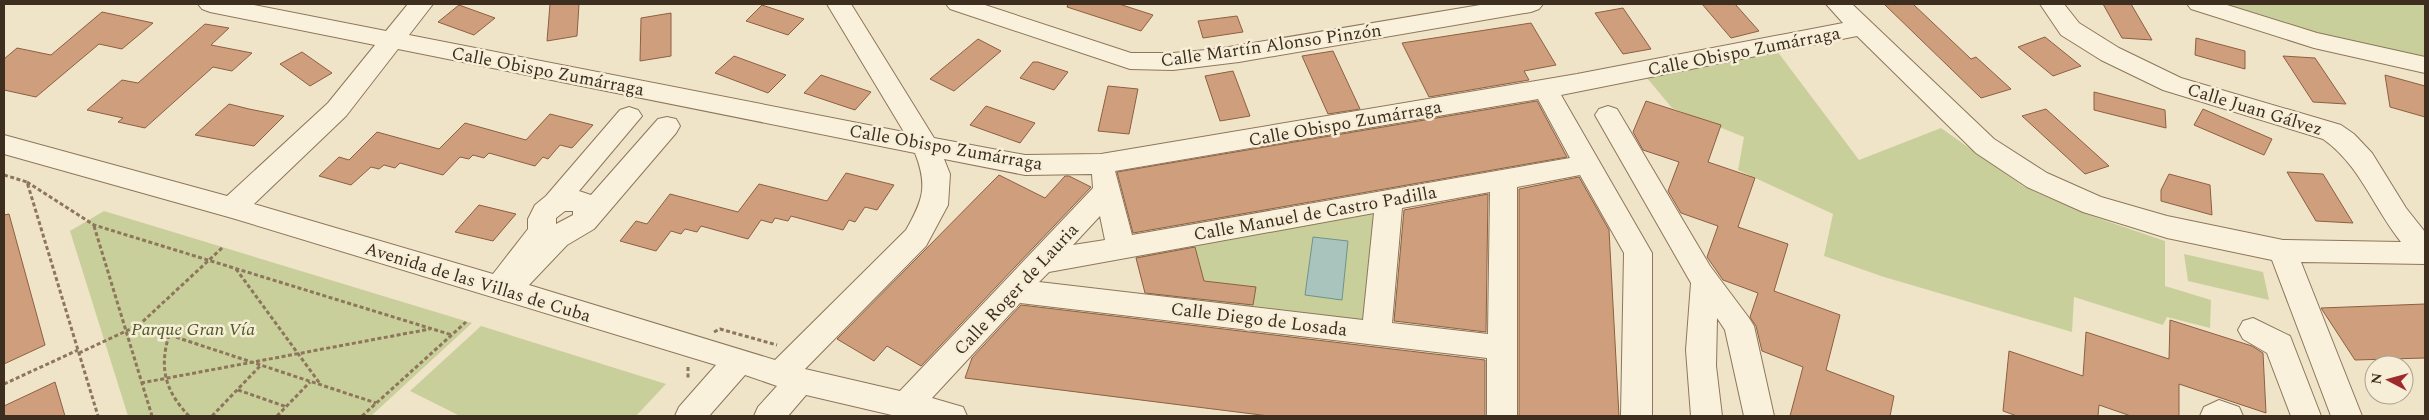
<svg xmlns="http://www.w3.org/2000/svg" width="2429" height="420" font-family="Spectral,serif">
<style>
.green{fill:#c9cf9b}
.water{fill:#a9c4bc;stroke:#6f938a}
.building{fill:#cf9f7d;stroke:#8d5f41}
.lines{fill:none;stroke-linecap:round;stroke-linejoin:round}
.minor-casing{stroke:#8d765c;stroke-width:2}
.path{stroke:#8d765c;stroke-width:3;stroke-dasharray:4 2.5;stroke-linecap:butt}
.minor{fill:#faf1dc;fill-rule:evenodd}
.labels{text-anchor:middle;stroke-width:5;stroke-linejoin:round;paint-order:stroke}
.street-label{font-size:18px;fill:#3d2e20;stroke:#f7eed8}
.park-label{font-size:18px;font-style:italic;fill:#4d5a26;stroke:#f7eed8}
</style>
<rect width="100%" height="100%" fill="#f0e4c8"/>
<path class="green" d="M2220 4H2425V59L2322 36Z
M1777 51 1859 160 1941 128 2023 186 2086 214 2165 241V286L2211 300 2210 328 2167 317 2163 325 2074 297 2072 332 1884 277 1824 256 1833 214 1738 170 1744 137 1672 108 1647 78Z
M104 211 472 323 371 416H128L70 231Z
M1369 212 1375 215 1366 322 1151 296 1145 291 1135 255Z
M2184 254 2263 272 2269 300 2188 281Z
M481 326 666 384 636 416H460L410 391Z"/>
<path class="water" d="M1313 237 1348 241 1342 300 1305 295Z"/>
<path class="building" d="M550 4H579L577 36 547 41Z
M1068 4H1119L1153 15 1141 31 1067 7Z
M1702 4H1735L1759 31 1731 38Z
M1884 4H1913L1971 59 1976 57 2011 89 1981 98Z
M2103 4H2131L2152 40 2122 38Z
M459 5 495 18 474 35 438 22Z
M762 5 804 19 788 35 746 21Z
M1623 8 1651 49 1623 54 1595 13Z
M102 12 153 23 122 49 99 44 36 97 4 90V59L17 48 51 55Z
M671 13V56L640 61 641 18Z
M1237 16 1243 32 1203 38 1198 21Z
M1531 23 1556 65 1524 71 1529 80 1429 97 1402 43Z
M205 24 229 28 211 45 252 53 232 71 213 67 145 128 118 122 123 118 87 110 122 80 138 83Z
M2045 37 2081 66 2053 76 2018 47Z
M2196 38 2245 51V69L2195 55Z
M978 39 1001 51 954 91 930 79Z
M1333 51 1360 109 1328 114 1302 56Z
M302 52 332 73 310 86 280 64Z
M734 56 786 75 768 93 715 73Z
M2283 56 2315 58 2346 104 2313 102Z
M1033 62H1038L1068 72 1054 90 1020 78Z
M1233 71 1250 116 1220 121 1205 76Z
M821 75 871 92 855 110 804 93Z
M2385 75 2425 86V117L2390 107Z
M1108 86 1138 89 1129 134 1098 131Z
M2094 92 2165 110 2166 128 2094 110Z
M1537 101 1567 157 1133 233 1117 172Z
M1646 101 1721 125 1708 162 1755 178 1738 227 1788 244 1774 291 1840 315 1826 370 1894 396 1890 416H1790L1803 367 1762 351 1756 326 1750 317 1758 293 1723 280 1707 257 1718 226 1681 213 1668 191 1679 162 1643 150 1633 132Z
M229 104 249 109 284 116 254 146 195 135Z
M986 106 1035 123 1020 143 970 125Z
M2046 109 2068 129 2109 166 2085 174 2022 116Z
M2203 109 2272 139 2264 155 2194 125Z
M550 114 593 125 572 148 560 145 548 159 543 157 535 166 489 153 484 158 473 155 469 159 460 157 443 175 400 163 395 168 384 165 379 169 371 167 351 185 319 176 339 157 349 160 377 132 439 149 465 123 526 140Z
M2287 172 2323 174 2353 223 2316 221Z
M846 173 894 185 877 210 865 207 855 222 849 220 843 230 791 216 788 221 775 218 772 223 761 220 748 239 701 226 697 232 685 229 681 234 671 231 656 251 620 241 636 221 647 224 670 194 738 212 759 184 827 201Z
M2169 174 2210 185 2212 215 2161 201V190Z
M999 175 1045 198 1065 176H1069L1091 187 921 366 887 346 874 361 837 339Z
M1579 177 1609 230 1619 416H1519V189Z
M1488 194 1486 332 1394 321 1404 210Z
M479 205 516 214 493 241 455 232Z
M9 214 45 345 4 364V215Z
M1195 247 1204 281 1256 287 1253 305 1145 293 1136 258Z
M2425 304V358L2355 360 2321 308Z
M1021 305 1485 360V416H1269L965 378 972 358Z
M2170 320 2252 346 2263 353 2266 413 2179 384V416H2131L2099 405 2098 416H2017L2003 411 2009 351 2083 376 2086 332 2169 359Z
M55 382 65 416H4V406Z"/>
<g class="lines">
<g class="minor-casing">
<path id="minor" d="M198 4H249L386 31 408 4H433L409 35 904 132 827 4H851L934 138 1025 155 1101 154 1577 74 1843 23 1826 4H1852L1994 139 2047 173 2101 197 2167 216 2283 240 2401 242C2373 207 2360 165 2323 139L2163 90 2101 60 2061 35 2040 4H2064L2079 23 2119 48 2181 78 2341 125 2354 134 2372 153 2406 208 2425 232V264L2301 262 2362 416H2331L2272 260 2167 238 2083 212 2027 187 1976 153 1857 36 1561 95 1652 253V416H1621L1624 253 1580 175 1517 187V416H1487V358L1020 303 932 398 963 407 967 416H896L806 395 788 416H754L758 407 777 386 745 375 709 416H675L679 407 716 365 232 218 4 154V135L227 196 328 103 375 45 210 12 202 9ZM398 49 915 153C928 186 923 200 906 230L775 360 529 285 567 245 594 229 676 133 680 126 676 119 667 117 658 119 591 195 579 191 642 116 638 110 629 107 620 110 546 196 535 205 528 219V229L493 274 254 204 346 116ZM1538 99 1570 158 1132 235 1115 171ZM944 159 1025 175 1092 174 1093 188 900 391 805 369 926 246 948 205 950 174ZM1490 192 1488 334 1392 323 1402 208ZM565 211H573V215L556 224V218ZM1374 213 1363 320 1039 282 1049 272ZM1100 216 1105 240 1073 245Z
M946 4H982L1131 53H1173L1217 49 1486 4H1543L1539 9 1531 12 1239 62 1173 70 1130 69 950 9Z
M2187 4H2224L2317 33 2425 57V73L2314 48 2191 9Z
M1608 106 1617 109 1710 266 1749 318 1754 326 1774 416H1744L1725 330 1717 318 1716 366 1722 416H1691L1686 350 1691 283 1595 115 1599 109Z
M2253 318 2290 336 2321 416H2291L2267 353 2243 339 2238 330 2243 321Z
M2219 400 2239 407 2243 416H2200L2204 407Z"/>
</g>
<path class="path" d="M4 175 27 182 98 416
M27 182 94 225 452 335
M94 226 152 416
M236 269 321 385
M139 325 376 403
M714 332 720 329 777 345
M169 335C159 368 165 391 189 416
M79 353 139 325 223 247
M688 367V380
M141 383 430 329
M4 384 78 350
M238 390 287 407
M212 416 261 365
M277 416 310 382
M362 416 466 322"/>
<use href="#minor" class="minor"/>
</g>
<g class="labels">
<g class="street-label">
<text transform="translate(1271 45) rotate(-8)" y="6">Calle Martín Alonso Pinzón</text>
<text transform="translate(1744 51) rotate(-11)" y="6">Calle Obispo Zumárraga</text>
<text transform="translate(548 71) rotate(11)" y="6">Calle Obispo Zumárraga</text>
<text transform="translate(2255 109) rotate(17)" y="6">Calle Juan Gálvez</text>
<text transform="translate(1345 123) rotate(-10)" y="6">Calle Obispo Zumárraga</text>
<text transform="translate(946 147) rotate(10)" y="6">Calle Obispo Zumárraga</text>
<text transform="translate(1315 213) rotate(-10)" y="6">Calle Manuel de Castro Padilla</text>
<text transform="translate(478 282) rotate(17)" y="6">Avenida de las Villas de Cuba</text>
<text transform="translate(1016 289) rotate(-47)" y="6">Calle Roger de Lauria</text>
<text transform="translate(1259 319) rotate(7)" y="6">Calle Diego de Losada</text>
</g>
<g class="park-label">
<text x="193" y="335">Parque Gran Vía</text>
</g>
</g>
<rect width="2429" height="420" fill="none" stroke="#3d2e20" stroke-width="10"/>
<g transform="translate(2389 380) rotate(276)"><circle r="24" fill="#f7eed8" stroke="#ada18e"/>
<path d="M0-4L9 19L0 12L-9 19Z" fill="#9e2a2b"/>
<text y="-8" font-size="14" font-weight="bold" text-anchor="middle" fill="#3d2e20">N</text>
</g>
</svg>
